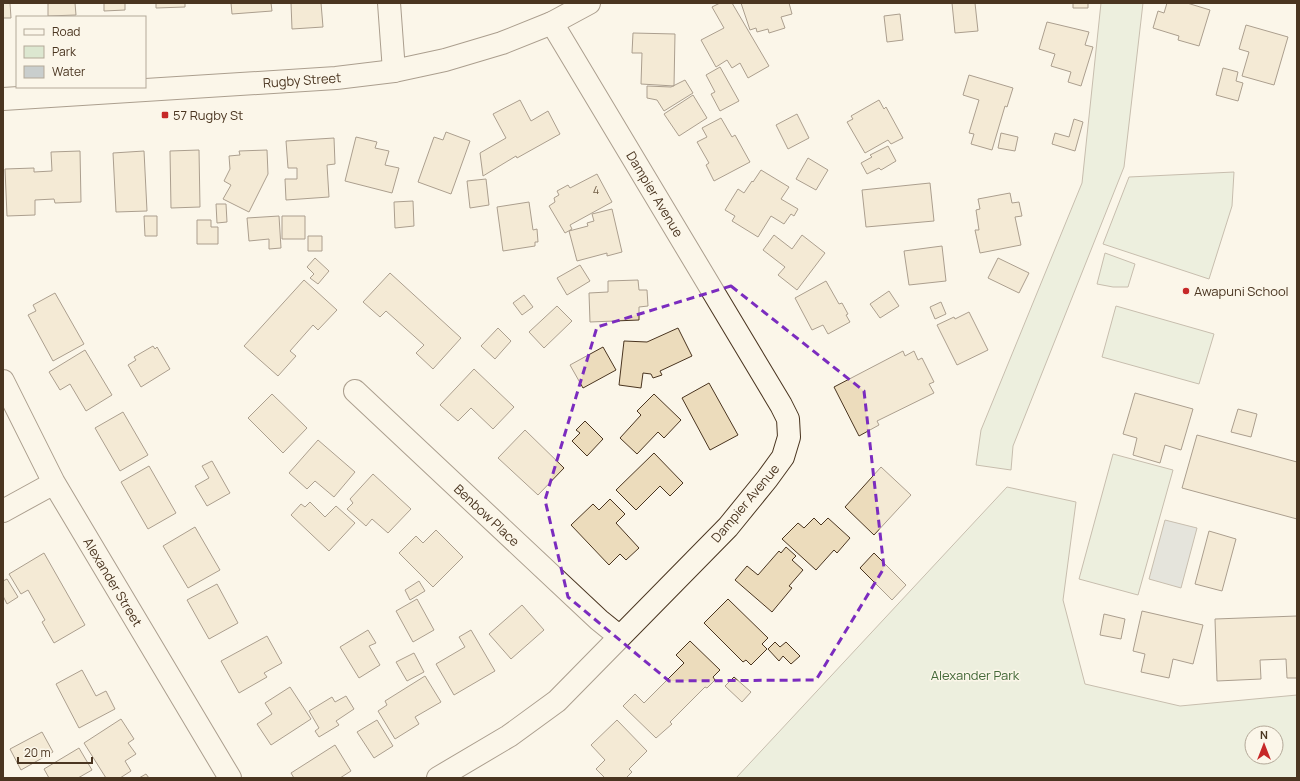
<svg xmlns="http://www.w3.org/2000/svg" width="1300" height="781" font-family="Manrope,sans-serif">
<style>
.green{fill:#dce7d0;stroke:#887966;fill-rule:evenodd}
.water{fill:#c9cecd;stroke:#887966}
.building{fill:#ecdcbc;stroke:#4a3520}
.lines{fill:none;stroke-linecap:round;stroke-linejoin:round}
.street-casing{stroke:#4a3520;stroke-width:24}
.secondary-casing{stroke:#4a3520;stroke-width:24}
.street{stroke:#fbf6e9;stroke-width:22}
.secondary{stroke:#fbf6e9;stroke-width:22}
.marked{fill:none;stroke:#7b2cbf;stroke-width:3;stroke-dasharray:8 5;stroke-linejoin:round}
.poi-dot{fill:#c62828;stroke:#fbf6e9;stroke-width:1.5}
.labels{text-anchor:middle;stroke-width:3;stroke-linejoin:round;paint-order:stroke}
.number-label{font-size:11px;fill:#725f47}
.street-label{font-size:13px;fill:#4a3520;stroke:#fbf6e9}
.poi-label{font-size:13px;fill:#4a3520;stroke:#fbf6e9;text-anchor:start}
.park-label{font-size:13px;fill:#436837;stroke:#fbf6e9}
</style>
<rect width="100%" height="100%" fill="#fbf6e9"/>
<path class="green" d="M1101 3H1143L1124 167 1013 446 1011 470 976 465 981 430 1082 183Z
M1234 172 1232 206 1209 279 1103 244 1129 177Z
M1105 253 1135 264 1128 287H1113L1097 284Z
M1116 306 1214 334 1199 384 1102 357Z
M1113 454 1173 470 1138 595 1079 579Z
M1007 487 1076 502 1063 600 1085 684 1180 706 1297 695V778H736ZM1252 733H1276V757H1252Z"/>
<path class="water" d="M1165 520 1197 528 1181 588 1149 579Z"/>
<path class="building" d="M3 3H10L11 18H3Z
M48 3H75L76 15 48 16Z
M104 3H125V10L104 11Z
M156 3H185V7L156 8Z
M231 3H271L272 11 232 14Z
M291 3H321L323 27 292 29Z
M720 3H732L769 66 748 78 740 63 732 68 727 60 716 67 701 40 724 28 712 7Z
M741 3H789L792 14 781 17 785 28 769 33 768 29 757 32 756 28 750 30Z
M952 3H975L978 31 955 33Z
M1073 3H1088V8H1073Z
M1167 3H1187L1210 10 1199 46 1178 40 1179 36 1153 28 1158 11 1164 13Z
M900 14 903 40 887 42 884 16Z
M1047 22 1089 32 1085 45 1093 47 1081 86 1068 82 1071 72 1051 66 1055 54 1039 49Z
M1246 25 1288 37 1274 85 1242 76 1249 52 1239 49Z
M633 33 675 34 674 86 641 84 642 53H632Z
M720 67 739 101 720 111 711 94 715 92 706 75Z
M1223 68 1238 72 1236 81 1243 83 1238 101 1216 95Z
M969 75 1013 88 1007 107 1005 106 992 150 971 144 974 134 969 133 979 100 963 95Z
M685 80 693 93 664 111 657 100 647 98V86L671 87Z
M693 95 707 118 679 136 664 114Z
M520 100 531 121 548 111 560 134 517 158 516 156 483 176 480 153 506 138 493 114Z
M879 100 884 109 886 107 903 138 891 144 888 140 865 153 847 122 853 119 851 116Z
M797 114 809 138 788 149 776 125Z
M721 118 732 137 735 135 750 162 714 181 706 165 709 163 697 142 707 137 702 128Z
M1074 119 1083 122 1075 151 1052 144 1055 133 1069 137Z
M446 132 470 141 451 194 418 182 434 137 443 140Z
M1001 133 1018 137 1015 151 998 148Z
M356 137 377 142 375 148 389 151 385 165 399 168 392 193 345 181Z
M334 138 335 164 327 165 329 197 286 200 285 179H297V168H288L286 141Z
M888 146 896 161 881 170 879 168 867 174 861 163 872 157 870 155Z
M199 150 200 207 171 208 170 151Z
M267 150 268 174 249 212 223 199 231 185 224 181 230 169 229 156 240 155 239 151Z
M80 151 81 202 55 203 54 199 35 200V215L7 216 5 169 34 168V172L52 171 51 152Z
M144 151 147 211 116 212 113 153Z
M808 158 828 170 816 190 796 179Z
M761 170 789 187 781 199 798 209 794 216 791 214 784 224 771 216 758 237 732 221 735 216 725 210 738 189 744 193 752 181 753 182Z
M597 174 612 202 570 225 572 229 565 233 549 206 555 202 554 198 559 195 557 191 568 185 570 188Z
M486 179 489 205 470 208 467 181Z
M930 183 934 221 866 227 862 190Z
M1010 193 1012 203 1019 202 1022 216 1015 217 1021 245 980 253 975 230H979L976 210 980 209 978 199Z
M413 201 414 226 395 228 394 202Z
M529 202 533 230 537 229 538 242H535V246L503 251 497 207Z
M216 204H226L227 222 217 223Z
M612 209 622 252 607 256V253L577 261 569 231 588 226 587 223 594 221 592 214Z
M144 216H157V236H145Z
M279 216 281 248 269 249V239L249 241 247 218Z
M282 216H305V239H282Z
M197 220H211V227H218V244H197Z
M774 235 792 249 802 235 825 253 797 290 778 275 785 267 763 250Z
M308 236H322V251H308Z
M942 246 946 281 909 285 904 251Z
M315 258 329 271 318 284 310 278 314 274 307 267Z
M998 258 1029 273 1019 293 988 278Z
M580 265 590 281 567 295 557 278Z
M390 273 461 338 433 369 416 353 424 345 386 311 380 317 363 302Z
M304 280 337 310 318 330 313 325 290 351 296 356 278 376 244 346Z
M638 280 639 290H647L648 306 639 307V320L590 322 589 293 608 292V281Z
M826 281 839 304 842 303 848 314 846 315 850 322 828 334 823 325 812 330 795 298Z
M889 291 899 306 880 318 870 304Z
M55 293 84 344 53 361 28 315 36 311 33 305Z
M524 295 533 307 522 315 513 303Z
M941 302 946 314 935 319 930 307Z
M557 306 572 321 544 348 529 332Z
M969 312 988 350 957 365 937 325 954 317 955 319Z
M498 328 511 341 495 359 481 346Z
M678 328 692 356 660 371 662 375 653 378 651 374 643 373 641 388 619 385 624 341 647 342Z
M153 346 155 349 157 347 170 369 141 387 128 365 136 360 134 357Z
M603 347 616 370 583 388 570 365Z
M85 350 112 395 86 411 70 384 60 390 49 372Z
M903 351 905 356 914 351 918 360 922 358 934 382 929 384 934 393 877 421 879 425 859 436 834 387Z
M474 369 514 407 493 429 471 408 458 421 440 405Z
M709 383 738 435 710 450 682 398Z
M1135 393 1193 409 1181 450 1165 445 1160 463 1133 455 1137 438 1123 434Z
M272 394 307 428 283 453 248 418Z
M654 394 681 420 664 438 658 432 637 454 620 438 641 415 637 411Z
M1238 409 1257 414 1251 437 1231 432Z
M123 412 148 455 120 471 95 428Z
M585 421 603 439 587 456 572 441 580 433 576 430Z
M525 430 564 468 538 495 498 458Z
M1197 435 1297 462V519L1182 488Z
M318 440 355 472 334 497 315 481 307 489 289 473Z
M654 453 683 483 670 496 660 486 636 510 616 490Z
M212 461 230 493 207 506 195 486 209 478 202 466Z
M149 466 176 513 148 529 121 482Z
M881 467 911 495 874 535 845 507Z
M373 474 411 509 388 533 372 519 366 526 347 509 353 503 350 499Z
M610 499 625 514 616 523 639 548 626 560 620 554 609 565 571 525 593 504 599 510Z
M310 502 325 517 336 506 355 523 329 551 291 515 301 504 305 507Z
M814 518 821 525 828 518 850 538 837 553 834 550 816 570 782 539 798 523 804 528Z
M195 527 220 570 188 588 163 546Z
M436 530 463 557 433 587 399 553 416 536 423 543Z
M1209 531 1236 539 1222 591 1195 584Z
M786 547 796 556 792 560 803 570 789 586 792 588 772 612 735 580 747 566 758 575 779 551 781 553Z
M44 553 85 625 54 643 42 622 45 620 28 590 21 594 9 574Z
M874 553 906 585 892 600 860 568Z
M7 579 18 597 7 604 3 596V581Z
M419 581 425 591 410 600 405 590Z
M217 584 238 623 209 639 187 600Z
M417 599 434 630 413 642 396 611Z
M728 599 768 638 762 644 767 649 751 665 746 660 743 662 704 623Z
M522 605 544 630 511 659 489 634Z
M1142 611 1203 625 1193 664 1173 659 1169 678 1141 672 1145 654 1133 651Z
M1104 614 1125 619 1121 639 1100 635Z
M1297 616V678H1287L1286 659 1260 660 1261 679 1217 681 1215 619Z
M368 630 376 643 369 646 380 665 359 678 340 647Z
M471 630 495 671 454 695 436 664 465 647 459 637Z
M267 636 282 663 264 673 267 677 239 693 221 661Z
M690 641 720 670 713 677 715 680 707 688 705 687 670 722 672 724 656 738 623 706 635 694 644 703 684 663 676 655Z
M775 642 780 647 786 642 800 656 791 664 783 656 779 661 768 649Z
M414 653 424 672 407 681 396 662Z
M82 670 96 696 106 691 115 709 79 728 56 684Z
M425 676 441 702 415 717 419 724 395 739 378 711 387 705 385 701Z
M734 677 751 692 742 702 725 686Z
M290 687 311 719 271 745 257 724 272 714 265 703Z
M346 696 354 709 336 721 339 725 319 737 315 731 319 728 309 711 332 697 335 702Z
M121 719 134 739 128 743 136 754 125 761 131 771 120 778H106L84 743Z
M377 720 393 746 374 758 357 732Z
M617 720 647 751 629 769 632 772 626 778H605L596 769 605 760 591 745Z
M42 732 53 752 21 770 10 749Z
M335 745 351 771 340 778H294L291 773Z
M79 748 92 770 78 778H49L44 769Z
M146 774 149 778H139Z"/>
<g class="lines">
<g class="street-casing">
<path id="street" d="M389 3 394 71
M3 381 54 483 230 778
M355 391 599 620 620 637
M3 511 54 483
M438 778 509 736 557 701 728 527 767 479 783 457 789 437 788 419 781 405 552 23"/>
</g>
<g class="secondary-casing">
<path id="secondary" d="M3 99 336 78 394 71 445 60 502 43 552 23 589 3"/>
</g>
<use href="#street" class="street"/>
<use href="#secondary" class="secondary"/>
</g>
<path d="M0 0H1300V781H0ZM731 286 864 391 884 568 816 680 669 681 568 597 545 500 597 327Z" fill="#fbf6e9" fill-opacity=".55" fill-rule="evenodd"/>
<path class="marked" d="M731 286 864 391 884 568 816 680 669 681 568 597 545 500 597 327Z"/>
<g class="poi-dot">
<rect x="161" y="111" width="8" height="8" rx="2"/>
<circle cx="1186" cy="291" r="4"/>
</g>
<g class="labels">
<g class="number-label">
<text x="596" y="194">4</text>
</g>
<g class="street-label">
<text transform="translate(302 80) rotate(-4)" y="5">Rugby Street</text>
<text transform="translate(655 194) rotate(59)" y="5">Dampier Avenue</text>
<text transform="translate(745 503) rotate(-50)" y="5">Dampier Avenue</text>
<text transform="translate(487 515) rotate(43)" y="5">Benbow Place</text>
<text transform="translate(113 582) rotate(59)" y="5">Alexander Street</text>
</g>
<g class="poi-label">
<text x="173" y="120">57 Rugby St</text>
<text x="1194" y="296">Awapuni School</text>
</g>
<g class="park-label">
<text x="975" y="680">Alexander Park</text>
</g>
</g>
<rect width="1300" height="781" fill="none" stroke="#4a3520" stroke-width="8"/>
<rect x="16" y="16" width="130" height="72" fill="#fbf6e9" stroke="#b4a999"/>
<rect x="24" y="29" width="20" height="6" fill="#fbf6e9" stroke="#b4a999"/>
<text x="52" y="36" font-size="12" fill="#4a3520">Road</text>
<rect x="24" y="46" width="20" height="12" fill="#dce7d0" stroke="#b4a999"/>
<text x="52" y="56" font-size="12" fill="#4a3520">Park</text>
<rect x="24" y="66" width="20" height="12" fill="#c9cecd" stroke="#b4a999"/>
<text x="52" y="76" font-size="12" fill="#4a3520">Water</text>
<g transform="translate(1264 745)"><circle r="19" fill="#fbf6e9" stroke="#b4a999"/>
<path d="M0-3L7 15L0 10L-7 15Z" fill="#c62828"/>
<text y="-6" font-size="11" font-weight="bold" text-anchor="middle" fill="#4a3520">N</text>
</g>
<path d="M18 757v6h74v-6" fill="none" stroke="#4a3520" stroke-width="2"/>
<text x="24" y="757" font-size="12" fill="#4a3520" stroke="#fbf6e9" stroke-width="3" paint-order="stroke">20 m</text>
</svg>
